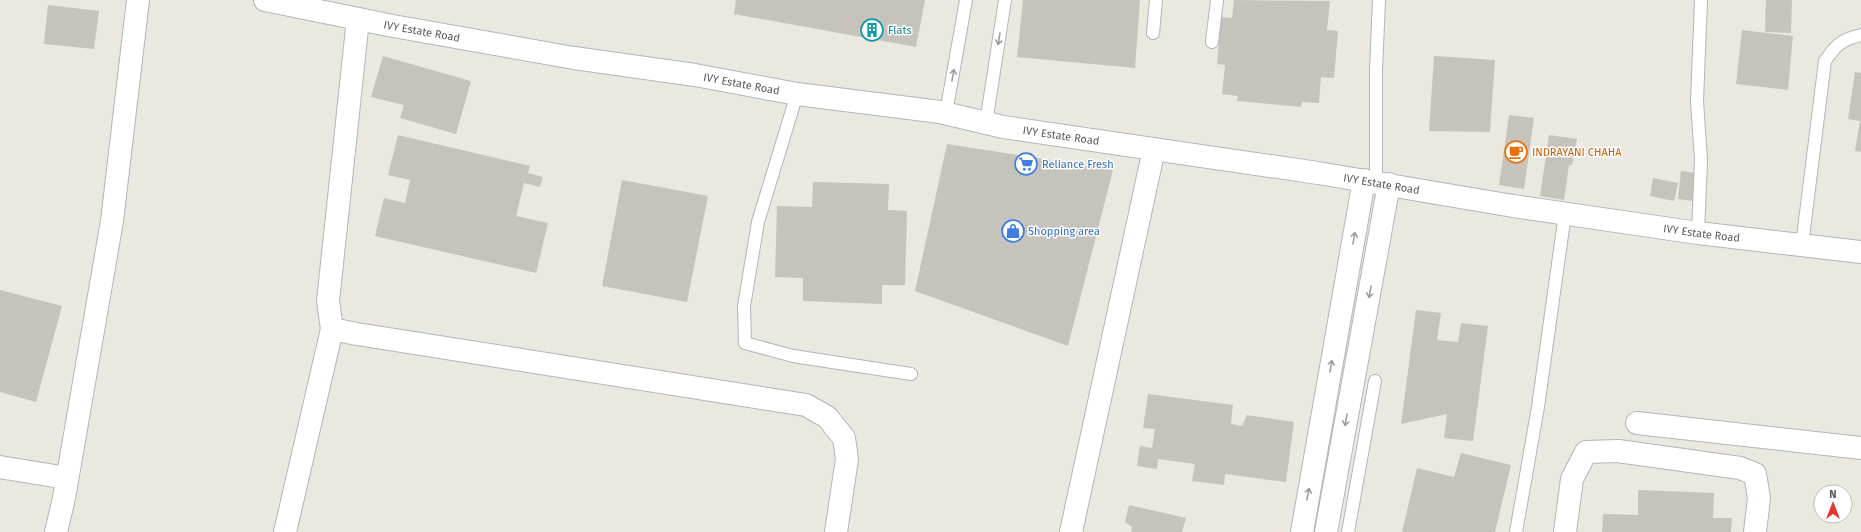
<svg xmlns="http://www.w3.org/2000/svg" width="1861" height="532" font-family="'Fira Sans',sans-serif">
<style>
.building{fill:#c6c3bd}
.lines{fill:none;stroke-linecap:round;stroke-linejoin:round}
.lane-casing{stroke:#b2b6ba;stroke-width:14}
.street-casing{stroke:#b2b6ba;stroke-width:24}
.lane{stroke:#fff;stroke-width:12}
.street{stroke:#fff;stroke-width:22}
.oneway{stroke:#9b9da0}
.labels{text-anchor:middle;stroke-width:3;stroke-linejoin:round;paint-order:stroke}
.culture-label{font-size:11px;fill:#0d838f;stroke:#fff;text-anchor:start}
.street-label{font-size:11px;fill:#585c60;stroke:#fff}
.food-label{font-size:11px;fill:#c56008;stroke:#fff;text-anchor:start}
.shop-label{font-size:11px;fill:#366cbe;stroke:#fff;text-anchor:start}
</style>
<rect width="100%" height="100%" fill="#ebe8df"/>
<path class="building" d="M736 0H925L916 47 734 14Z
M1023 0H1140L1135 68 1017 57Z
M1234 0 1330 1 1327 30 1338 31 1334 78 1321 77 1319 103 1302 102 1301 107 1237 101 1238 96 1222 94 1225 65 1217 64 1221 17 1232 18Z
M1766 0H1792L1791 33 1765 32Z
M48 5 99 11 94 49 44 44Z
M1742 30 1793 36 1788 90 1736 84Z
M383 56 471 81 456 134 400 118 404 105 371 97Z
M1434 56 1495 60 1490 132 1429 131Z
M1855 72 1861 73V152L1855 151 1860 121 1848 119Z
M1509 115 1534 118 1524 189 1499 185Z
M398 135 530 166 528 173 543 177 540 187 524 183 516 216 548 223 536 273 375 236 384 198 405 203 410 180 388 175Z
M1549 135 1577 139 1572 165H1569L1564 200 1540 196Z
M947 144 1113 170 1068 346 915 291Z
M1681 171 1697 173 1693 201 1678 199Z
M1653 178 1678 183 1674 201 1650 196Z
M622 180 708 196 687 302 602 286Z
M813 182 889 184 888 210 907 211 905 285H882V304L803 301V278L775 277 777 206 812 207Z
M0 290 62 306 36 402 0 392Z
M1416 310 1441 313 1437 340 1458 342 1461 323 1488 326 1473 441 1444 438 1447 414 1401 424Z
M1148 394 1233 405 1231 424 1242 426 1247 415 1294 422 1286 482 1225 474 1224 485 1192 481 1195 464 1158 459 1157 469 1137 466 1140 446 1152 448 1155 429 1143 428Z
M1461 453 1511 465 1495 532H1402L1417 468 1454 477Z
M1638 490 1714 493 1713 518H1732L1731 532H1602L1603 514 1638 515Z
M1129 505 1186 518 1182 532H1131L1132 527 1125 522Z"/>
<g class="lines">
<g class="lane-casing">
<path id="lane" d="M1153 33 1156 0
M1212 42 1217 0
M797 94 758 222 744 306 745 343 793 356 911 374
M946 113 966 0
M986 123 1005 0
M1376 182V71L1379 0
M1698 233 1701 160 1697 101 1701 0
M1802 245 1825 61C1836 45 1842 39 1861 35
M1348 532 1375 381
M1516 532 1538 407 1565 214"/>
</g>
<g class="street-casing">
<g id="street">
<path id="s1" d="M265 0 393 26 574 58 695 75 797 94 940 112 1003 127 1318 173 1513 206 1698 233 1861 252"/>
<path d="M358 19 328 301 332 329 357 334 806 405 827 417 844 438 847 459 836 532"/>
<path d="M1637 423 1861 448"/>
<path d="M0 467 67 478"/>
<path d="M56 532 64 498 112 221 138 0"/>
<path d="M285 532 332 329"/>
<path d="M1071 532 1154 149"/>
<path d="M1302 532 1364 180"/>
<path d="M1326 532 1389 184"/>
<path d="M1565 532 1572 479 1586 452 1618 451 1740 468 1755 474 1759 498 1755 532"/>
</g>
</g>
<use href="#lane" class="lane"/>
<use href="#street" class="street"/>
</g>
<defs><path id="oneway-shaft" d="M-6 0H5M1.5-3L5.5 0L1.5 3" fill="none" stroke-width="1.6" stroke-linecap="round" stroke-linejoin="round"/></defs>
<g class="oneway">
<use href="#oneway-shaft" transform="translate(999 39) rotate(99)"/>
<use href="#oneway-shaft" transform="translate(953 75) rotate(-80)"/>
<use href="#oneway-shaft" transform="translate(1354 238) rotate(-80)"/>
<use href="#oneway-shaft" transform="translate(1370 292) rotate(100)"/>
<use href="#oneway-shaft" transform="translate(1331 366) rotate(-80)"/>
<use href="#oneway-shaft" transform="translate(1346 420) rotate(100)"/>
<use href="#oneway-shaft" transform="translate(1308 494) rotate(-80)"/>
</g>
<defs>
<g id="building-ring" transform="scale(1.15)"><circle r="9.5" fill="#fff" stroke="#0f9aa8" stroke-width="1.5"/><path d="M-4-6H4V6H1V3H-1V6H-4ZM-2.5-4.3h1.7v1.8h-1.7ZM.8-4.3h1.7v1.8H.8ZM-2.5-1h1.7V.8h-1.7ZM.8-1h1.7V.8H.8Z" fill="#0f9aa8"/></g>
<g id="cafe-ring" transform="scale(1.15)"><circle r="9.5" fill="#fff" stroke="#e8710a" stroke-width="1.5"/><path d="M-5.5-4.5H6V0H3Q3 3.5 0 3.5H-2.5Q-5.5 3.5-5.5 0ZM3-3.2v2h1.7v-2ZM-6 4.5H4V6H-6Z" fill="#e8710a"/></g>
<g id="supermarket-ring" transform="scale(1.15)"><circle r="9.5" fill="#fff" stroke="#3f7fe0" stroke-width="1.5"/><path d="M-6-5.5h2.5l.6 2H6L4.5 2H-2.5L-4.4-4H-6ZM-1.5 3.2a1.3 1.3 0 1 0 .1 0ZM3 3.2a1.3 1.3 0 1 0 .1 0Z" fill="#3f7fe0"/></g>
<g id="shop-ring" transform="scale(1.15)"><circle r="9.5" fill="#fff" stroke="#3f7fe0" stroke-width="1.5"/><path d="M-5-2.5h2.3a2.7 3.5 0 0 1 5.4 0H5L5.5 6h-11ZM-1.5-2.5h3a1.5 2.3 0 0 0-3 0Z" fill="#3f7fe0"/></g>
</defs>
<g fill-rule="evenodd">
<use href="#building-ring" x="872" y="30"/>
<use href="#cafe-ring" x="1516" y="152"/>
<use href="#supermarket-ring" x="1026" y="164"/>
<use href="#shop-ring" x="1013" y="231"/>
</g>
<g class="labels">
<g class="culture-label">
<text x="888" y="34">Flats</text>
</g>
<g class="street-label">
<text dy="4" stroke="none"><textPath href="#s1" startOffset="160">IVY Estate Road</textPath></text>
<text dy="4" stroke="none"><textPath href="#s1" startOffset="484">IVY Estate Road</textPath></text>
<text dy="4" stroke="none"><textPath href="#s1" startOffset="808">IVY Estate Road</textPath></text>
<text dy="4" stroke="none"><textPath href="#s1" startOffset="1132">IVY Estate Road</textPath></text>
<text dy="4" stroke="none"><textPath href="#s1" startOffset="1456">IVY Estate Road</textPath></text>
</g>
<g class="food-label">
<text x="1532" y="156">INDRAYANI CHAHA</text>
</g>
<g class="shop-label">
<text x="1042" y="168">Reliance Fresh</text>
<text x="1028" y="235">Shopping area</text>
</g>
</g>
<g transform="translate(1833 504)"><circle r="19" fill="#ffffff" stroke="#bcbebf"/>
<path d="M0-3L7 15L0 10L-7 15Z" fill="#e3372e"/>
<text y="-6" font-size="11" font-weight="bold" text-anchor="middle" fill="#585c60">N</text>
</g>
</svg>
